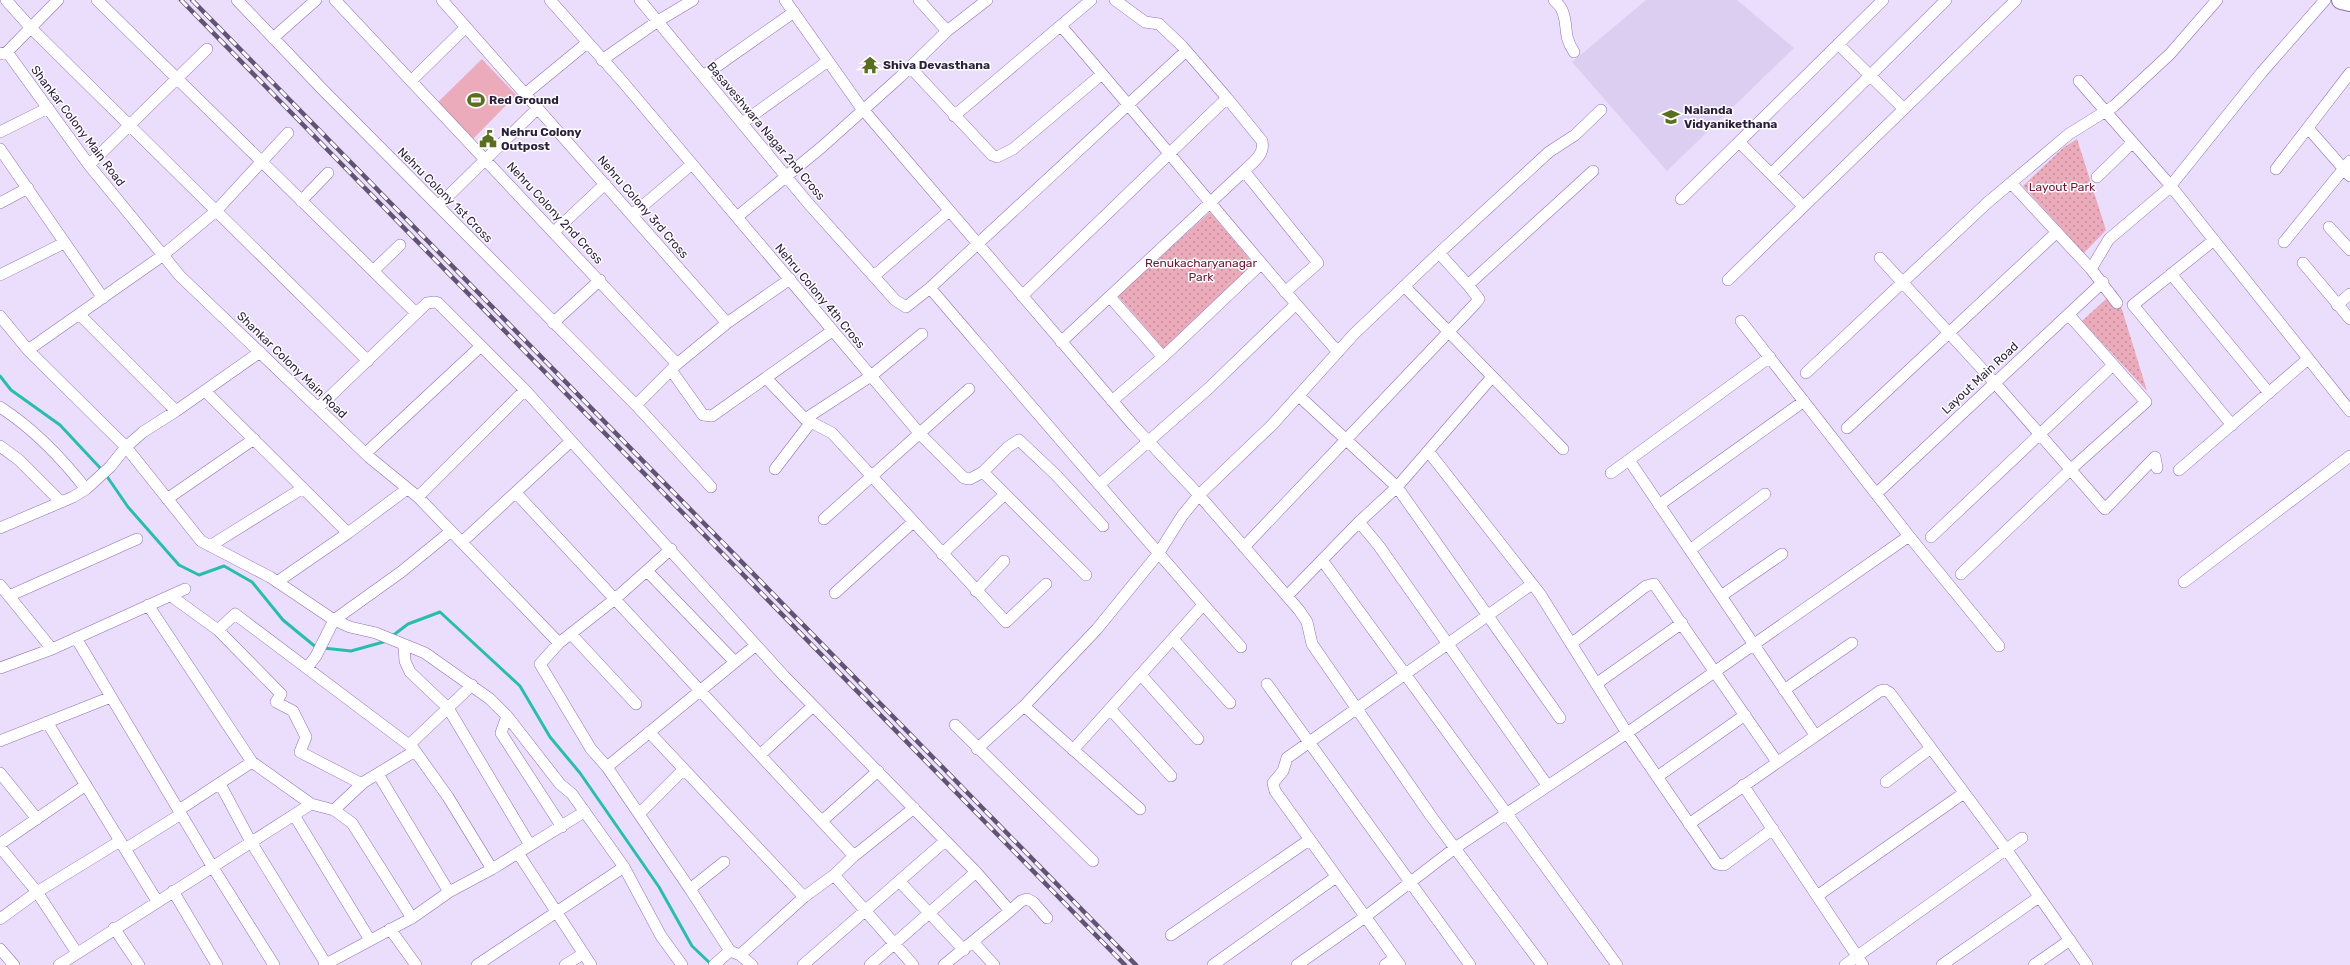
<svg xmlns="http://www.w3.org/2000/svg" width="2350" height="965" font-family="Rubik,sans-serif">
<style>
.built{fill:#dccef0}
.green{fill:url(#green-dots)}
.pitch{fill:#ebabba}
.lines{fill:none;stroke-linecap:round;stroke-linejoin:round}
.stream{stroke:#2abdad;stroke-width:3}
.street-casing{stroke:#8e70b6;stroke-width:12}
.primary-casing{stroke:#8e70b6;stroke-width:20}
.street{stroke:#fff;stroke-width:11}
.primary{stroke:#fff;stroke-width:18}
.rail-casing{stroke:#615472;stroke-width:4.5}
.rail{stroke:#fff;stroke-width:3;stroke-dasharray:9;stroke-linecap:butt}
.labels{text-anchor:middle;stroke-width:3;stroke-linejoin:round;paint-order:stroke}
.poi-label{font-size:12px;font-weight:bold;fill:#2c1f3c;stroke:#fff;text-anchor:start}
.street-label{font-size:12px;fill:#2c1f3c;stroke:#fff}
.park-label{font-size:12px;fill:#6b1635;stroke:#fff}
</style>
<defs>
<pattern id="green-dots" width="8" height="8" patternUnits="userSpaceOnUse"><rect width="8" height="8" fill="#ebabba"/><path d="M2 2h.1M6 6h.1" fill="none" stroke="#bf8b98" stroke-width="1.8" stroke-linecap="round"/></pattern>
</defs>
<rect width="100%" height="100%" fill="#ebdefd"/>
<path class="built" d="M1646 0H1737L1794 48 1667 171 1572 62Z"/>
<path class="green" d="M2077 139 2106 230 2084 253 2023 186 2063 148Z
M1210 212 1257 268 1165 350 1118 296Z
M2116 290 2147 391 2082 321Z"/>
<path class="pitch" d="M482 59 516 95 472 140 435 105Z"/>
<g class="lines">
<path class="stream" d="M0 376 11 390 60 425 103 471
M106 475 128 507 179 565 199 575 224 566 252 582 283 620 317 648
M391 637 408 624 440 612 520 686 550 737 580 773 659 887 692 946 712 965
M323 648 351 651 387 641"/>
<g class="street-casing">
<path id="street" d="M6 0 31 28 368 361
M97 0 416 313
M237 0 325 92 636 405 711 487
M335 0 677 364 671 370 703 415 712 416 832 331
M442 0 727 323
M550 0 622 81 920 434 964 478 970 479 983 472 1086 575
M640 0 808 203 895 300 906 307 930 288 1186 51
M785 0 860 106 1133 425 1199 495 1299 610 1307 622 1312 644 1431 816 1542 965
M919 0 947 31
M1554 0C1557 3 1561 7 1562 10 1569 26 1562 34 1574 52
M1061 26C1155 134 1243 245 1338 352
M273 38 316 0
M1838 44 1904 109
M7 52 58 0
M0 54 7 52 89 165 180 276 369 457 418 497 559 643 615 599 671 549
M602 60 658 21 693 0
M910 67 992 155 997 157 1013 149 1102 74
M703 76 794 12
M412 80 466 27
M2079 81 2170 185 2350 411
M525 94 587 43
M1227 98 1262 141C1265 155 1253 162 1244 171L1318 263 1285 292
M954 116 1091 0
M742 123 828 61
M2308 128 2350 176
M0 132 48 108
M1739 142 1803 206
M0 149 103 298
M89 165 207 49
M2276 169 2350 73
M1771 174 1946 0
M2097 177 2132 143
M2011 183 2091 269 2117 303
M1681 199 1883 0
M301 201 328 173
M0 203 28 188
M438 206 538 108
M632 215 692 164
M737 217 823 146 900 77 947 31 987 0
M2329 227 2350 250
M554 232 605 184
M2214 240 2133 305 2232 425
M2284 242 2350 161
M1439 253 1468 285
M1880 258 1994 382 2105 509 2155 457 2157 468
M2303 263 2350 319
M2091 269 2109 239 2168 189 2262 72 2325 0
M373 271 400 245
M2171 274 2269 393
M0 275 64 243
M874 276 949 211
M1728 280 2016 0
M1404 286 1563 449
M930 288C1033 408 1136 529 1241 647
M1022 296 1227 98 1182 46 1159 24 1145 22 1115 0
M1110 297 1163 357 1261 264
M2337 305 2350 294
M80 315 176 411
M0 316 28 350 126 447 201 541 270 577 334 620 350 627 376 633 425 653 490 699 507 716 560 784 572 794 624 867 661 936 682 965
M1741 321 1909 536 1999 646
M553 323 600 280
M1061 342 1244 171
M28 350 162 256 216 211 288 133
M677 364 727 323 790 279
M1806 373 1987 203 2069 134 2114 106 2170 54 2217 0
M766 378 805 419 832 433 1006 622 1046 584
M205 391 348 533 277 582
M1299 396 1397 487 1560 718
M1112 401 1163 357
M636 405 671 370
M0 407C34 429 61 457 86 489L110 467 126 447 143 432 176 411 260 352
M318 408 427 303 435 302 438 303 525 390 784 676 976 872 1010 911 1021 901 1027 899 1033 902 1047 918
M805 419 871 376 922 334
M1847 428 2057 232
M0 446 19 460 61 502
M1428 451 1540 594 1627 733 1717 864 1724 865 1773 829
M366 453 481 346
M1629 460 1815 735
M775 469 811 422
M2179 470 2308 359
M983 472 1008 447 1019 440 1056 475 1103 526
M1611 473 1770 357
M1100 484 1209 388 1295 305
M516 493C629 614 742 735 854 856L834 875 913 965
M1876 494 2103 282
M418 497 525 390
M167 499 254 439
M1659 505 1804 401
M824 519 969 389
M1359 522 1379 546 1547 785
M0 528 73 497 86 489
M348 533 407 489
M1931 537 2113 365
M462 542 571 441
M210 546 303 488
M1244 547 1475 304 1479 299 1468 285 1593 171
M1690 550 1765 494
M942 554 1005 494
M1322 560 1617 965
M647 571 735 662
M1961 574 2071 469 2146 402 2069 315
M2184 582 2350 456
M0 585 52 649
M976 591 1004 561
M835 593 912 523
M9 596 137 539
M171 596 218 630 235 614 413 748 448 797 492 869
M1287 596 1359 522 1397 487 1492 377
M1721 596 1782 554
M148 605 252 762 311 804 334 810 352 823 412 918
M218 630 281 694 276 702 293 711 306 737 300 752 362 784
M571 634 636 704
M76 638 212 866 274 965
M1173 639 1230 703
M559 643 540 664 591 749 607 767 690 889 730 951 740 955 752 965
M1571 644 1646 586 1654 584 1777 762
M404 646 405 661 410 672 448 708 472 685
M0 668 52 649 185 589
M307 668 316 656 334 620 401 572 450 532
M1141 675 1198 739
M1267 684 1470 965
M1596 684 1682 623
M1784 690 1852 643
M1024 706 1140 809
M1110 709 1171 776
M507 716 501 733 562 827
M47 722 157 901
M955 725 1093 861
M649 732 804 897
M0 741 111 697
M409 745 448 708 530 845
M977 749 1024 706 1097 629 1158 554 1182 516 1199 495 1272 425 1354 334 1439 253 1549 152 1575 135 1601 110
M1073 750 1203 605
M761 754 813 706
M607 767 756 645
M0 773 37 819
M378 774 449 892
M1657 777 1745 715
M1886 782 1931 748
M220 784 251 842 326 964
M1743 785 1863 965
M179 810 252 762
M334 810 364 782 415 751
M639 814 684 769
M294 815 370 940
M822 821 878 771
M1689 824 1880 691 1885 690 1890 693 2006 849 2087 965
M0 844 86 785
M0 847 37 892 77 953
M125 849 181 814
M518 853 591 965
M854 856 914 808
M899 881 964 950
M690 889 724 862
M173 891 217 965
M1817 896 1964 793
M0 919 37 892 120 841
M114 928 139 965
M390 929 416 965
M1171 935 1309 840
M973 942 994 965
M0 949 14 965
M740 955 804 897 834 875
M59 965 311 804
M324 965 412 918 449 892 492 869 584 812
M477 965 624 867
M565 965 583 954
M714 965 730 951
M803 965 945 841
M870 965 976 872
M944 965 1010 911
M1213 965 1336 877
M1297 965 1365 917 1455 848 1627 733 1909 536
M1385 965 1395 958
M1400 965 1275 791 1273 783 1283 771 1287 758 1532 584
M1845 965 2022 838
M1942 965 2039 897
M2034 965 2070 940"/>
</g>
<g class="primary-casing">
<path id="primary" d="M2341 0 2350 2"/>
</g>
<use href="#street" class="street"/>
<use href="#primary" class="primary"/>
<g class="rail-casing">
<path id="rail" d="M181 0 1125 965
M192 0 1136 965"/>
</g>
<use href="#rail" class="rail"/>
</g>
<defs>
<g id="temple-bare" transform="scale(1.38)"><path d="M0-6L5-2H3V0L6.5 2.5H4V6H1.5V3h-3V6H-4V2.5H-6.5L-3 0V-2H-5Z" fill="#596f1f" stroke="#fff" stroke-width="2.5" paint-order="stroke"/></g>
<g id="stadium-bare" transform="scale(1.38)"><path d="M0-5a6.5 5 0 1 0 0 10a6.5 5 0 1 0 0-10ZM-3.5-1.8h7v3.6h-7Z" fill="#596f1f" stroke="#fff" stroke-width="2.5" paint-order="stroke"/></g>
<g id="school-bare" transform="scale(1.38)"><path d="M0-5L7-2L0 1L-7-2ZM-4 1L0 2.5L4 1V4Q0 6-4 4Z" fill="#596f1f" stroke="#fff" stroke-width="2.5" paint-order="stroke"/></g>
<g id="civic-bare" transform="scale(1.38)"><path d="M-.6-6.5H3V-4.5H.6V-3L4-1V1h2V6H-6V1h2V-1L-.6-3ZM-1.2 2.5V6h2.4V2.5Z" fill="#596f1f" stroke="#fff" stroke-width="2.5" paint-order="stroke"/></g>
</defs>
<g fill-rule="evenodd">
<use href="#temple-bare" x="870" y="65"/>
<use href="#stadium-bare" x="476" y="100"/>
<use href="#school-bare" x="1671" y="117"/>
<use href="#civic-bare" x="488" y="139"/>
</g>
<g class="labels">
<g class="poi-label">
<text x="883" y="69">Shiva Devasthana</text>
<text x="489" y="104">Red Ground</text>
<text x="1684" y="114">Nalanda<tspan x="1684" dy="14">Vidyanikethana</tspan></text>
<text x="501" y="136">Nehru Colony<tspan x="501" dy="14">Outpost</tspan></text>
</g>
<g class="street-label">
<text transform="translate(78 126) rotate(53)" y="4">Shankar Colony Main Road</text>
<text transform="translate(766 131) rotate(50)" y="4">Basaveshwara Nagar 2nd Cross</text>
<text transform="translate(445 195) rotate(45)" y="4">Nehru Colony 1st Cross</text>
<text transform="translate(643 207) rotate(49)" y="4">Nehru Colony 3rd Cross</text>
<text transform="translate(555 213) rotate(47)" y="4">Nehru Colony 2nd Cross</text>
<text transform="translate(820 296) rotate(50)" y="4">Nehru Colony 4th Cross</text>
<text transform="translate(292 365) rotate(44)" y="4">Shankar Colony Main Road</text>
<text transform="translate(1980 378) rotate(-43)" y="4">Layout Main Road</text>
</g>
<g class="park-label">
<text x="2062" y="191">Layout Park</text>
<text x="1201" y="267">Renukacharyanagar<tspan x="1201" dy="14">Park</tspan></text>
</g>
</g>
</svg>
